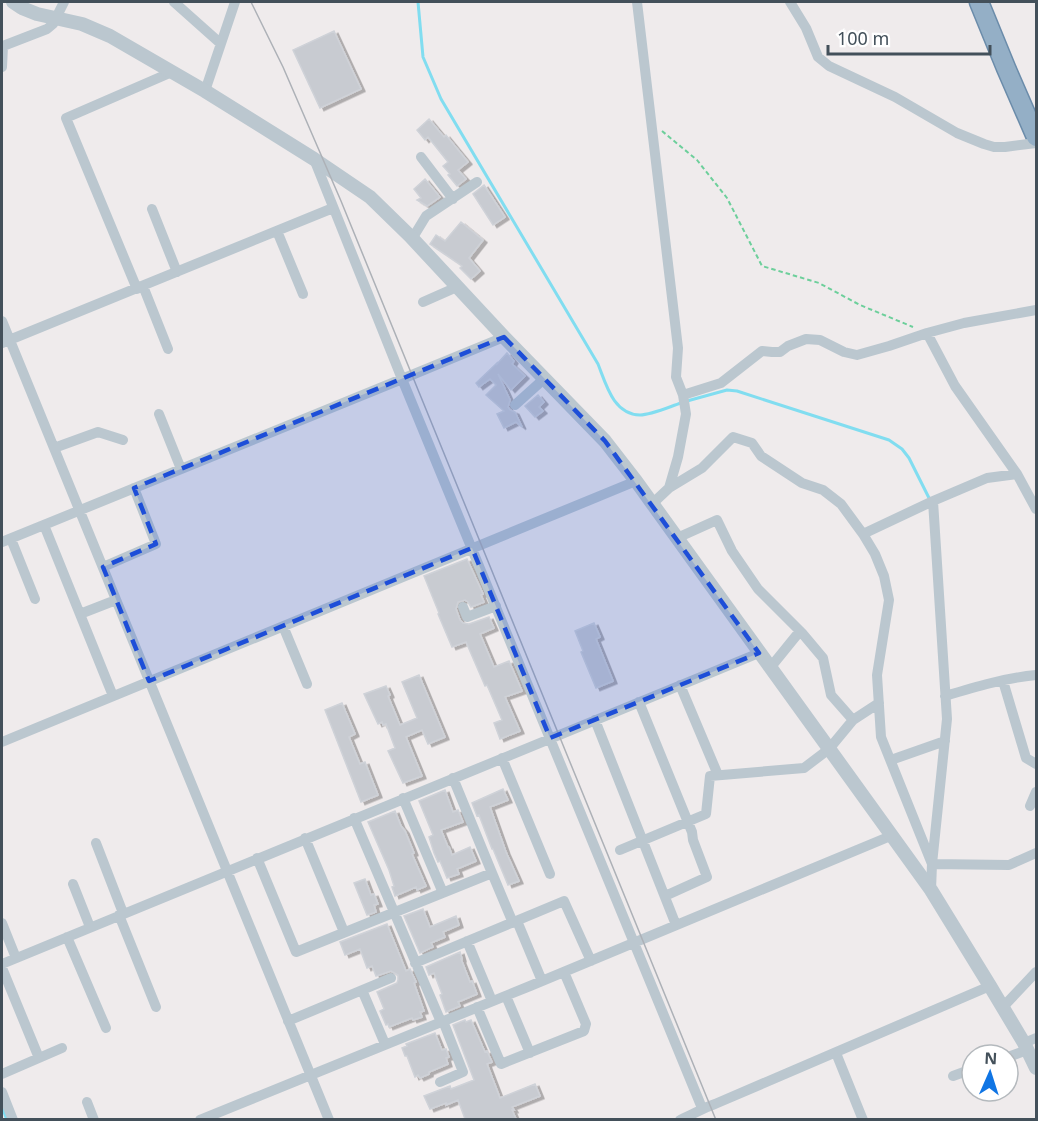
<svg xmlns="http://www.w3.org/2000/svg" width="1038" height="1121" font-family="'Noto Sans',sans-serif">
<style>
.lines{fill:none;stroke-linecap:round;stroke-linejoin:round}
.stream{stroke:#81ddf0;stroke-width:3}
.building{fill:#c8cbd1;stroke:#cfd2d8;stroke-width:1.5;filter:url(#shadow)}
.trunk-casing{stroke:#6b8caa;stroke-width:21}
.path{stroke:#6dcf9b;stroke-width:2;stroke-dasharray:4.5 3;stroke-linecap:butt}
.minor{stroke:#bbc7cf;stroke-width:10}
.tertiary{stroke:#bbc7cf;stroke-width:14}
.trunk{stroke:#94afc6;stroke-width:18}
.tram{stroke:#adb1b7;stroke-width:1.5}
.marked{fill:#1d4ed8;fill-opacity:0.2;stroke:#1d4ed8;stroke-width:4.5;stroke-dasharray:12 8;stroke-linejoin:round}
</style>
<defs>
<filter id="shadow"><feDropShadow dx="4" dy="2.5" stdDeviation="0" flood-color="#0004"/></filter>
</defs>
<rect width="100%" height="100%" fill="#efebec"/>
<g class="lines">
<path class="stream" d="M418 2 423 57 441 99 598 364C606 384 613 414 640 415 651 415 669 407 681 403
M687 401 727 390 737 391 889 440 902 449 909 458 929 498
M2 1107 7 1120"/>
</g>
<path class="building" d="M334 31 361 89 320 108 293 50Z
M429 119 444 137 446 135 468 162 458 170 466 179 457 186 448 175 450 174 443 166 448 162 428 137 425 140 417 130Z
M425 179 440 197 427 206 417 200 421 198 414 189Z
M484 185 505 217 493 225 473 194Z
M461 222 483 240 469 258 480 271 471 279 460 268 462 266 430 244 436 235 445 241Z
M507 353 514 361 512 364 525 376 511 390 498 374 510 400 508 407 510 410 515 412 522 427 516 422 504 428 497 414 504 411 486 395 496 385 490 379 479 387 476 383 497 363V364Z
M538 395 544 402 539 407 543 411 535 417 525 406Z
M467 559 483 594 481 595 484 602 471 607 468 602 465 600 458 602 456 609 460 620 463 623 469 624 489 617 494 628 480 634 494 667 509 661 522 691 505 697 520 731 500 739 494 723 502 720 487 685 485 686 466 642 452 647 438 614 439 613 424 576Z
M594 623 600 637 596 639 613 681 596 688 581 652 583 651 575 631Z
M419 675 445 737 428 744 422 730 406 737 422 776 403 783 388 751 395 748 386 724 383 725 382 722 378 724 364 694 386 686 390 695 388 696 400 725 417 718 402 682Z
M342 703 355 734 349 737 360 764 365 762 378 795 361 802 325 710Z
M503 789 508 800 490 807 506 852 519 881 508 885 493 849H492L479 815 477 816 472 803Z
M445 790 453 812 458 810 463 822 441 830 448 847H449L452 855 470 847 476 861 457 869 459 874 447 878 440 861 438 862 434 853 429 837 433 835 419 801Z
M395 811 401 826 405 831 414 853 412 854 426 886 417 890 416 887 395 896 392 887 394 886 389 870 368 822Z
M365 879 371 895 374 894 378 904 374 905 376 912 367 915 354 883Z
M423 909 430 927 456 916 459 925 443 932 445 937 431 943 433 947 420 953 404 916Z
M387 924 406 971 410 969 416 982 414 983 424 1011 420 1012 422 1017 413 1020 412 1018 389 1027 388 1024 386 1025 380 1011 384 1009 377 992 397 983 398 980V975L391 971 376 976 372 966 367 968 360 949 345 955 340 942Z
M460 952 462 959H461L470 982 472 981 477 994 458 1002 460 1006 446 1012 440 995 442 994 434 973 429 975 426 967Z
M465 1020 466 1022 471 1020 485 1052 487 1051 492 1062 487 1064 500 1098 535 1084 540 1096 512 1107 514 1110H512L516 1119H465L458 1100 446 1105V1103L430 1109 424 1096 450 1086 451 1089 474 1080 453 1025Z
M435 1033 442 1050 446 1049 449 1057 446 1058 448 1064 429 1072V1074L420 1078 418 1075 415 1077 407 1056H405L402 1048 407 1046 406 1044Z"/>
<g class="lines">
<g class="trunk-casing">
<path id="trunk" d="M979 2 1006 68 1036 137"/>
</g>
<path class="path" d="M662 131 697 160 727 198 762 266 819 283 860 305 913 327"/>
<path class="minor" d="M174 2 220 43
M637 2 678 348 676 377 683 395 686 414 678 457 669 488
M790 2 806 28 818 57 829 66 895 97 957 133 984 144 994 147H1005L1036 143
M2 67 3 46 47 29 53 24 64 2
M205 91 235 2
M421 157 453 199
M314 159 402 379 702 1108
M152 209 177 272
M277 231 303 294
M412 239 426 216 477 182
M143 286 168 349
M137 289 66 118 172 72
M423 302 457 287
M2 321 329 1120
M927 333 955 386 1017 474 1036 509
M2 343 333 208
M683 395 721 383 762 351 772 352H780L788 346 806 339 820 340 844 352 857 355 889 346 927 333 964 323 1036 310
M515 405 545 378
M159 414 181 469
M54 448 98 432 123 440
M933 501 987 478 1017 474
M652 504 669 488 702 468 733 437 752 443 761 456 802 483 823 490 841 504 863 534 875 554 884 576 889 600 877 675 881 737 932 864
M44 525 113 696
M863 534 933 501 947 719 932 864 931 890
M677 538 717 520 732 551 758 589 802 633 823 658 831 695 853 720
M11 539 35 599
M2 542 402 379 504 337
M103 567 156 544 134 488
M463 607 467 617 496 606
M80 614 116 600
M283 626 307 684
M770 668 800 631
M1003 681 1026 758 1036 764
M680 685 718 775
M945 696C975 687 1005 678 1036 675
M639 702 692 832 693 840 707 877 665 896
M595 720 676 925
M2 742 636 481
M502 758 550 874
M891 760 945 741
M403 798 443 893
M1030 806 1036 792
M354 818 441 1022
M305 838 344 932
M96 843 123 913
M620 850 706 814 710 776 804 768 829 749 853 720 879 703
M257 858 296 952 492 873 453 778
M932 864 1009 865 1036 853
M492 873 513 923
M73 884 90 927
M119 915 156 1007
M517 921 542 981
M2 923 16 958
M67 937 106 1028
M467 941 492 1001
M415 963 564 901 591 961
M2 964 759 653
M2 968 39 1058
M362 990 385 1044
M506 996 530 1053
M477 1007 501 1064 584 1031 586 1024 564 972
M1003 1007 1036 972
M288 1021 391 978
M1024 1043 1036 1038
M836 1053 863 1120
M1008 1057 1027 1050
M2 1074 62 1048
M953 1076 972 1069
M440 1082 463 1072 443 1021
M2 1092 13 1120
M87 1102 94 1120
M200 1120 530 986 893 835
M680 1120C692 1115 703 1108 715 1104L990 986"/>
<path class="tertiary" d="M13 2 22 8 37 14 82 24 110 36 205 91 314 159 370 197 410 236 504 337 605 441 636 481 931 890 990 986 1024 1043 1036 1068"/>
<use href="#trunk" class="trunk"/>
<path class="tram" d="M251 2 283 67 341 201 716 1120"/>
</g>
<path class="marked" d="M504 337 605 441 759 653 550 738 472 548 149 681 103 567 156 544 134 488Z"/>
<rect width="1038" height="1121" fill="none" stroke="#43505a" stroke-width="6"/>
<g transform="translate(990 1073) rotate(3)"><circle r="28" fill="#ffffff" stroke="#b4b9bd" stroke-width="1.5"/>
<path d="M0-4.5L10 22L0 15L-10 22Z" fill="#1075e4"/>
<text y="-9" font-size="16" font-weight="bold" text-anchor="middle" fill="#43505a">N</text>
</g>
<path d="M828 45v9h162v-9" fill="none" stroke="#43505a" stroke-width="3"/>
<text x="837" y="45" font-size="18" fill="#43505a" stroke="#ffffff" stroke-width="4.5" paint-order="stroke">100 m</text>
</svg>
